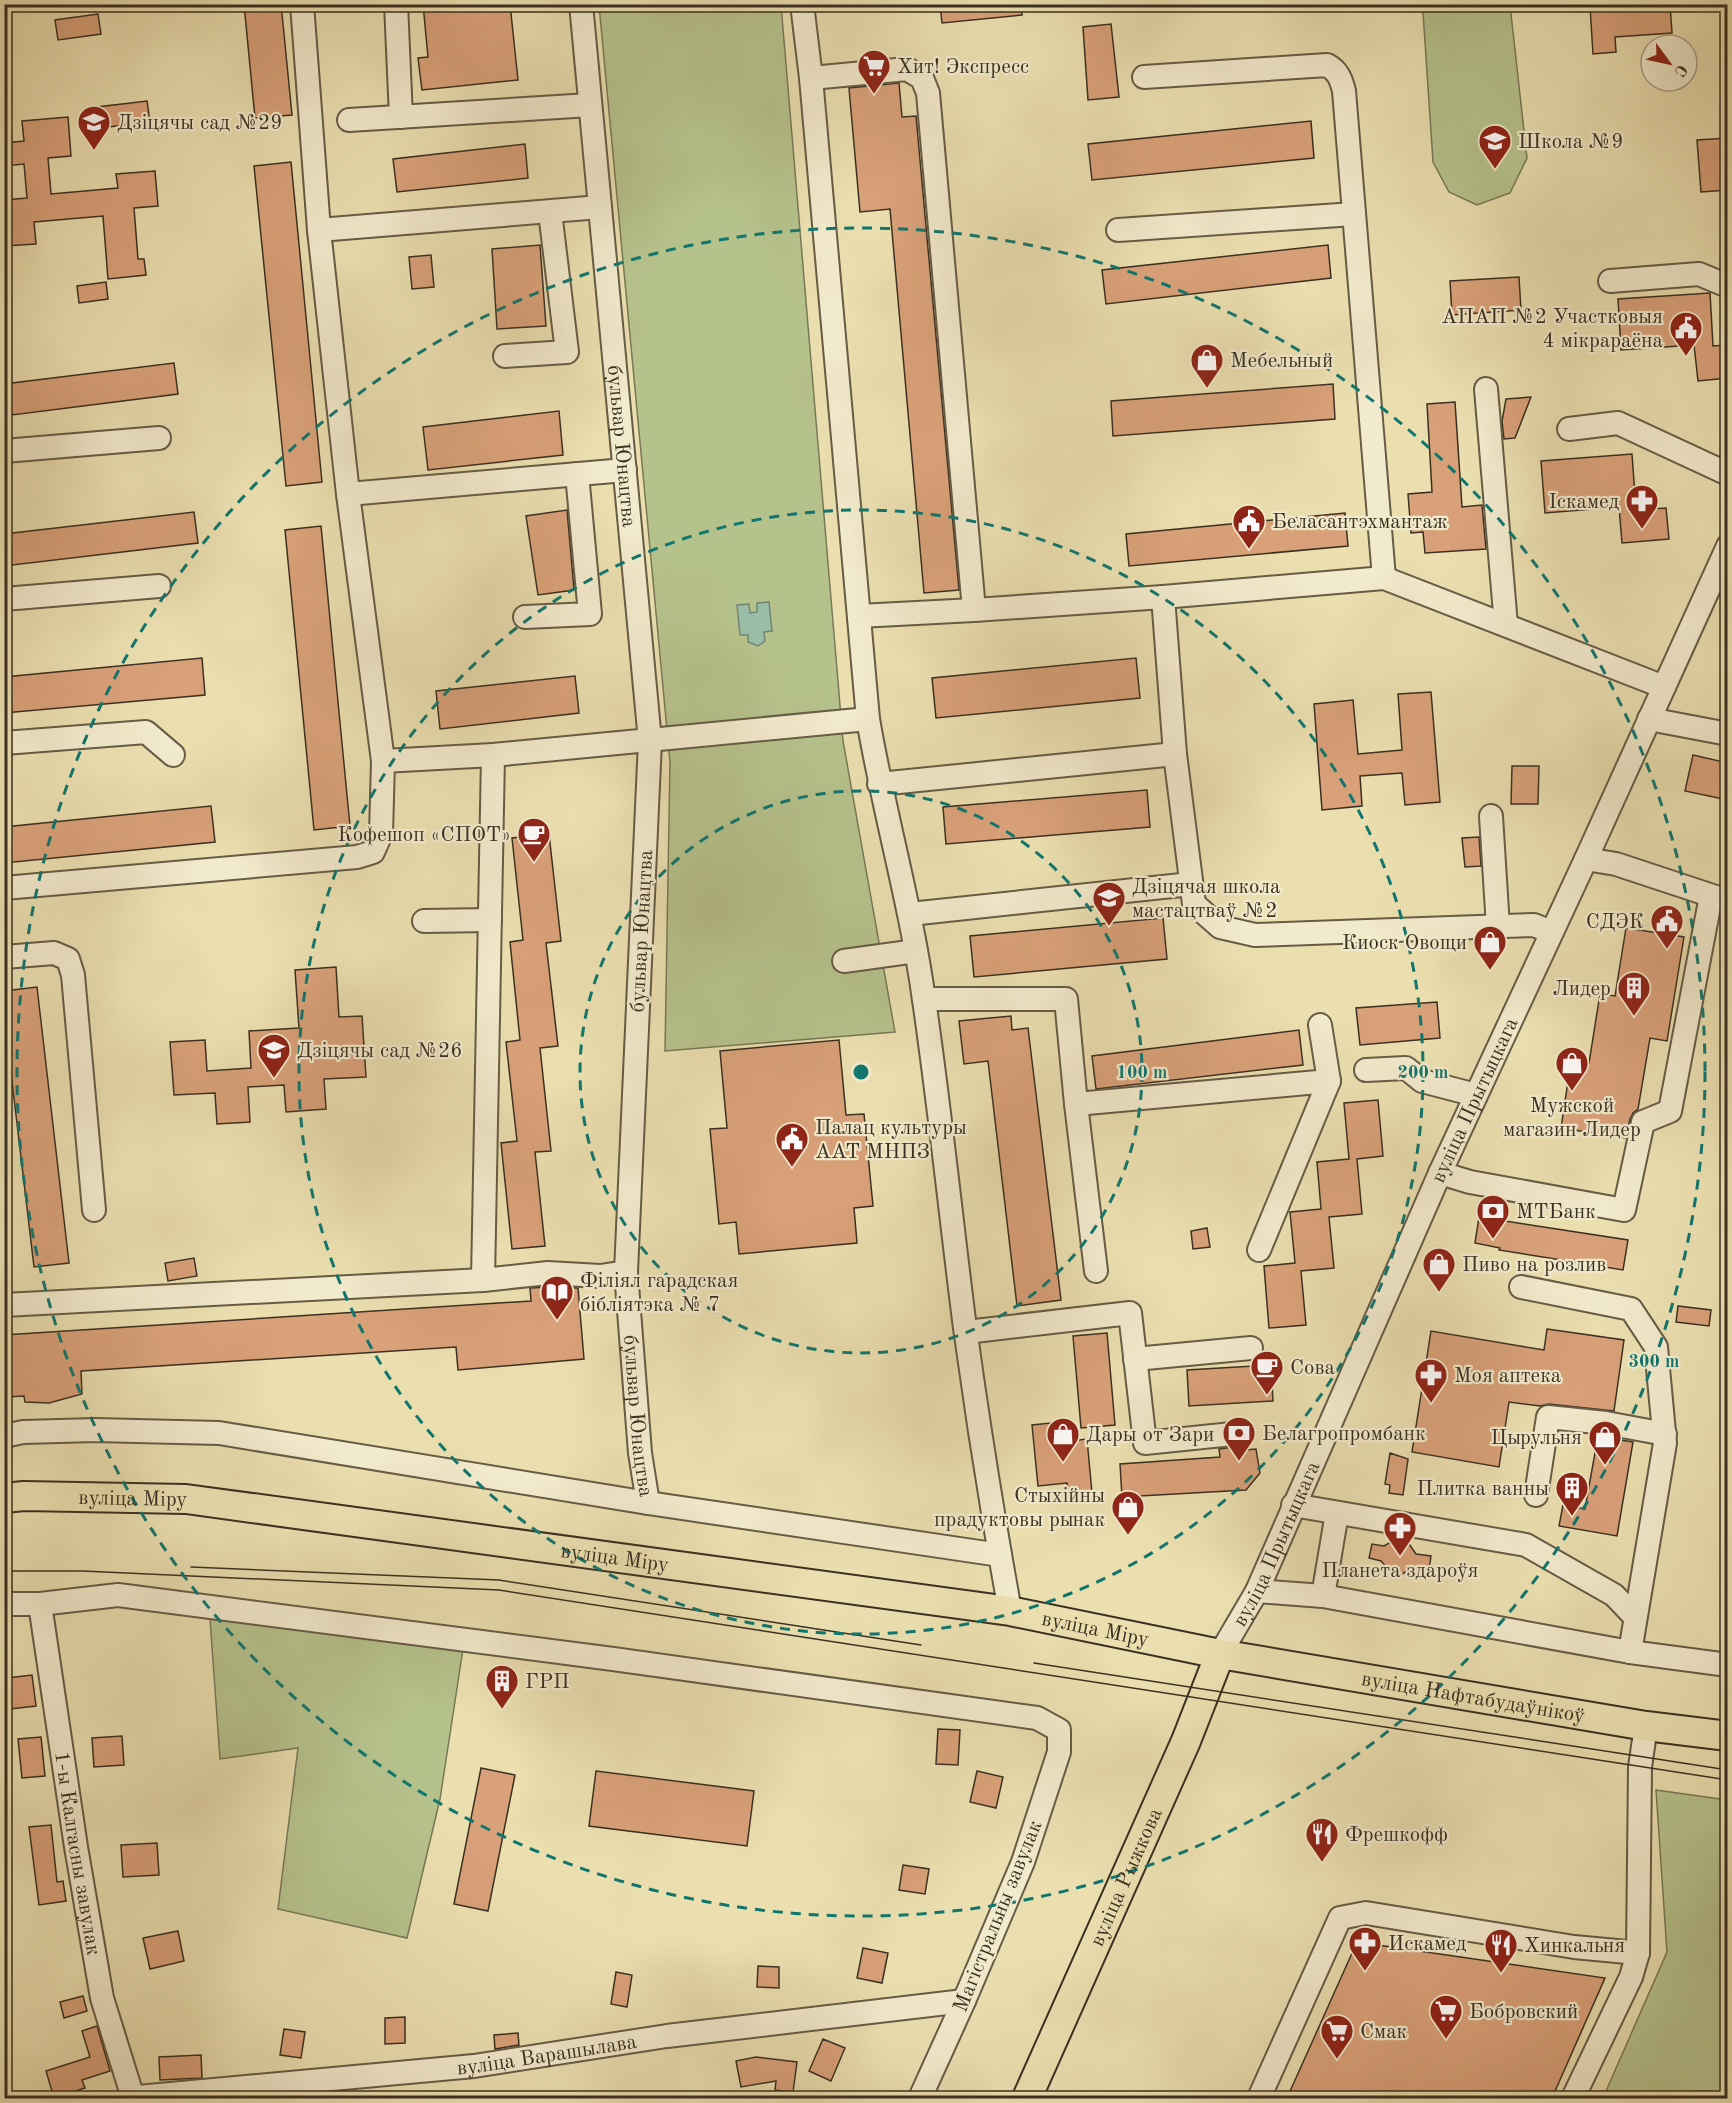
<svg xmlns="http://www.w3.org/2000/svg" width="1732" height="2103" font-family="'Old Standard TT',serif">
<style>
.green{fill:#b6c28c;stroke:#787957;stroke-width:1.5}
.water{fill:#99bda7;stroke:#738572;stroke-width:1.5}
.building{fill:#d9a179;stroke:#3a3022;stroke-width:1.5}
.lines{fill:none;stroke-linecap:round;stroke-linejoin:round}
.minor-casing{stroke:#665c46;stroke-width:26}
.major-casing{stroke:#3a3022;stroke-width:32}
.minor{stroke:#f2eacc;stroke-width:22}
.major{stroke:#ebdfb0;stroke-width:28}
.tram{stroke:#3a3022;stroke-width:1.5}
.ring{fill:none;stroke:#0f766e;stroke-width:3;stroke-dasharray:10 8}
.labels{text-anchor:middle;stroke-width:4.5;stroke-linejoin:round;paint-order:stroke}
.poi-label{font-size:21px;fill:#3a3022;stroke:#f2eacc;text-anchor:start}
.street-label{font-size:21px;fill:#3a3022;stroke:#f2eacc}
.centre{fill:#0f766e;stroke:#f2eacc;stroke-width:3}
.ring-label{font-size:18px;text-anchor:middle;font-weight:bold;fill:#0f766e;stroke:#f2eacc;stroke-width:4.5;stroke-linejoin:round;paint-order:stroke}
</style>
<rect width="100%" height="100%" fill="#ebdfb0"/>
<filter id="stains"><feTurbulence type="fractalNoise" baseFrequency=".00333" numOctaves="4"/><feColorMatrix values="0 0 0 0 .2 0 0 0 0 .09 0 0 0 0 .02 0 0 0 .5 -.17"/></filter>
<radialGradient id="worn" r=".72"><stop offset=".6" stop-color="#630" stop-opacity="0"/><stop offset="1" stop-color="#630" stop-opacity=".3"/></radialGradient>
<path class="green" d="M599 5H781L843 741 895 1032 665 1051 670 762Z
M1428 5H1510L1527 158 1510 193 1477 205 1449 192 1433 162 1423 12Z
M210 1619 463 1649 440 1799 407 1938 278 1909 298 1748 220 1759Z
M1656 1790 1727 1800V2098H1603L1667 1952Z"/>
<path class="water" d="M769 602 772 631 764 632 765 641 758 646 748 642V635H740L737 605 749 604 750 613 757 612V603Z"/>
<path class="building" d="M244 4H281L292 115 255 118Z
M423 4H510L518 80 422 90 418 58 428 57Z
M940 4H1022V15L942 23Z
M1628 4H1670L1672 33 1615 37 1616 52 1593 54 1590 7Z
M98 14 101 34 58 40 55 20Z
M1111 24 1119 97 1088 100 1083 27Z
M899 83 902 117 916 116 959 590 924 593 890 209 860 212 849 88Z
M147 101 150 122 100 128 97 107Z
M68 117 71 156 48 158 51 194 118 188 116 174 155 171 158 206 134 208 138 259H144L146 275 108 279 103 216 34 222 36 244 4 246V200L27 198 24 164 4 166V143L24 141 22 121Z
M1311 121 1314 158 1092 180 1088 144Z
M1728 138V190L1701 192 1697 140Z
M525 144 528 178 397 192 393 159Z
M291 162 322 482 286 486 254 166Z
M540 245 546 326 497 329 492 249Z
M1328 245 1331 278 1106 304 1102 270Z
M431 255 434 287 412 289 409 257Z
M1519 277 1521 310 1452 315 1450 281Z
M106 282 108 299 79 303 77 286Z
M1710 293 1713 346 1728 345V378L1698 381 1694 345 1621 350 1618 299Z
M174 363 178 394 4 416V384Z
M1333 384 1335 419 1113 436 1111 401Z
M1531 397 1515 438 1504 439 1502 421 1506 399Z
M1455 402 1462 507 1482 505 1486 549 1425 553 1423 532 1411 533 1408 494 1432 492 1427 404Z
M559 411 563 455 428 470 423 427Z
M1632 454 1636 510 1666 508 1669 539 1622 543 1619 507 1545 513 1541 461Z
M567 510 574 590 538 595 526 516Z
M194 512 198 543 4 566V534Z
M1345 513 1348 546 1129 566 1126 534Z
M321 526 350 826 314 830 285 530Z
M202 658 205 695 4 713V677Z
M1136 658 1140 698 936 718 932 678Z
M575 676 579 713 440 729 436 691Z
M1431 692 1440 802 1405 805 1402 773 1360 776 1362 806 1322 810 1314 704 1353 700 1358 754 1402 750 1398 694Z
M1693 755 1728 763V800L1685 791Z
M1512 766H1539L1538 804H1511Z
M1147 790 1150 827 946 844 943 807Z
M211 806 215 842 4 863V827Z
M549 834 561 941 546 943 558 1046 540 1048 551 1151 535 1152 545 1246 512 1249 501 1143 517 1141 506 1042 520 1040 510 942 523 940 512 838Z
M1479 837 1481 866 1465 867 1462 838Z
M1163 918 1167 959 974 977 970 936Z
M1626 928 1684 937 1667 1041 1650 1038 1638 1109 1633 1113 1630 1119 1626 1138 1561 1128 1571 1061 1589 1063 1600 994 1615 996Z
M336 967 339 1017 362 1016 366 1077 324 1079 326 1109 286 1112 284 1085 248 1087 250 1122 217 1124 215 1093 174 1095 170 1042 205 1040 207 1071 251 1068 249 1031 299 1028 295 970Z
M37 987 69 1263 34 1267 4 1014V991Z
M1437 1002 1440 1038 1360 1045 1356 1008Z
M1011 1016 1012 1030 1028 1028 1061 1300 1017 1306 988 1061 964 1064 959 1021Z
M1299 1030 1303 1065 1096 1089 1092 1056Z
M839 1040 846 1115 864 1114 873 1206 854 1208 857 1243 739 1254 736 1222 719 1224 710 1129 727 1128 720 1051Z
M1378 1100 1383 1156 1357 1159 1362 1214 1329 1217 1334 1268 1301 1271 1306 1325 1269 1328 1264 1266 1295 1263 1290 1212 1321 1209 1317 1162 1349 1159 1344 1103Z
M1479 1217 1628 1240 1623 1270 1499 1250 1500 1248 1475 1243Z
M1207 1228 1210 1247 1193 1249 1191 1231Z
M194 1258 197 1276 168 1281 165 1263Z
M548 1287 578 1288 584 1359 458 1370 456 1347 81 1371 82 1394 49 1403 25 1402 24 1396 7 1397 4 1335 531 1301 530 1288Z
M1678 1306 1711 1310 1709 1326 1676 1322Z
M1547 1329 1624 1340 1614 1411 1549 1404 1540 1406 1509 1402 1499 1467 1412 1452 1431 1331 1544 1350Z
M1107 1333 1115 1425 1081 1428 1073 1336Z
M1271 1365 1273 1401 1189 1406 1187 1370Z
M1051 1423 1054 1443 1087 1439 1092 1493 1068 1495 1067 1483 1038 1486 1032 1425Z
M1598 1436 1633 1442 1617 1536 1559 1526 1563 1505 1585 1509Z
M1233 1447 1234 1451 1256 1449 1260 1473 1246 1490 1122 1497 1120 1464 1220 1457 1219 1449Z
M1390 1453 1408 1459 1403 1495 1389 1493 1390 1485 1385 1484Z
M1400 1537 1405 1538 1416 1554 1431 1556 1429 1570 1412 1568 1396 1578 1381 1561 1369 1558 1372 1544 1384 1546Z
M32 1675 36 1706 10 1709 7 1678Z
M938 1729 960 1730 958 1765 936 1764Z
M122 1736 124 1765 94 1767 92 1738Z
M41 1737 45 1776 22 1778 18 1739Z
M481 1768 515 1775 488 1911 454 1904Z
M596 1771 754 1791 747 1846 589 1826Z
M977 1771 1003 1777 996 1808 970 1802Z
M51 1825 57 1882 63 1881 66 1901 39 1905 29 1827Z
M157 1843 159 1875 123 1877 121 1845Z
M903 1865 929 1869 925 1894 899 1890Z
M178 1931 184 1961 150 1969 143 1938Z
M1357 1942 1605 1978 1552 2098H1287Z
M863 1948 888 1953 882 1983 857 1978Z
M758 1966 779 1967V1988L757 1987Z
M616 1972 632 1975 627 2007 611 2004Z
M83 1996 87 2011 64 2018 60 2002Z
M405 2017V2043L385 2044V2018Z
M97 2026 110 2071 82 2080 85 2088 54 2098 46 2071 90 2057 82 2031Z
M284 2029 305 2032 301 2058 280 2055Z
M518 2033 519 2045 495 2049 494 2035Z
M823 2039 845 2048 831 2081 809 2071Z
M201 2055 202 2078 160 2080 159 2057Z
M756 2057 797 2062 793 2092 775 2090 776 2081 741 2087 736 2061Z"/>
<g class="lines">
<g class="minor-casing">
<g id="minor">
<path d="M302 4 319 230 348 494 383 761"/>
<path d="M396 4 401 117"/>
<path id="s1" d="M581 4 650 741 626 1272 640 1453 648 1503"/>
<path d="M802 4 811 78 868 719C884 813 911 905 924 1000 940 1109 951 1219 965 1328 978 1423 993 1517 1010 1611"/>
<path d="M1144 77 1327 65C1338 71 1341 79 1344 91L1384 578"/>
<path d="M811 78 907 69 922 78 928 93 974 610"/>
<path d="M349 120 590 105"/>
<path d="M319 230 600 207"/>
<path d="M1118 230 1354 214"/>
<path d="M1610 281 1699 274 1728 286"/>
<path d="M505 356 567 352 550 212"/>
<path d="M1486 389 1506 625"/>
<path d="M1569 429 1618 423 1728 474"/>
<path d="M4 451 159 438"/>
<path d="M348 494 625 470"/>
<path d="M1163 597 1175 754 1194 904 1220 927 1255 935 1534 925 1551 932"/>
<path d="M4 599 159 586"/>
<path d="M859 616 974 610 1163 597 1384 578 1664 687"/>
<path d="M525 617 590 614 577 474"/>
<path d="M1649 719 1728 734"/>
<path d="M4 743 146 732 173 755"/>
<path d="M879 784 1175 754"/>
<path d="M1491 816 1498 927"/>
<path d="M1586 859 1616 864 1728 901"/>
<path d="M4 888 357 857 373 852 381 834 383 761 493 755"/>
<path d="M910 914 1191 884"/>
<path d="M424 921 490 920"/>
<path d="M4 957 54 953 68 959 73 975 94 1210"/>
<path d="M844 961 916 951"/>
<path d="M924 999H1066L1076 1104 1329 1081 1320 1025"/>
<path d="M1366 1070 1406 1068 1422 1081 1476 1095"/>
<path d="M1076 1104 1096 1271"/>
<path d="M1440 1173 1470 1182 1624 1210 1643 1122 1670 1111 1711 896"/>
<path d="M1259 1250 1329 1081"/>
<path d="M483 1280 493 755 868 719"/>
<path d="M1521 1287 1631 1309 1656 1347 1665 1443 1630 1652"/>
<path d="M4 1305 483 1280 548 1273 600 1276 626 1272"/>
<path d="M966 1332 1130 1313 1145 1443 1232 1434"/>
<path d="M1135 1359 1251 1348"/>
<path d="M4 1436 23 1432 95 1430 219 1433 648 1503 1000 1555"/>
<path d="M1536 1495 1548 1417 1606 1423 1665 1434"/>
<path d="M1293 1505 1526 1545 1614 1595 1635 1617"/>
<path d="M1257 1591 1323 1596 1630 1652 1728 1665"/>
<path d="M1323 1596 1337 1513"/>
<path d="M4 1604H40L118 1595 613 1659 1037 1718 1059 1730V1752L1023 1862 964 2001 920 2098"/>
<path id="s2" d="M40 1604 76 1847 102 1998 133 2098"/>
<path id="s3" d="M1220 1654 1257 1591 1440 1173 1586 859 1728 546"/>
<path id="s4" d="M127 2098 474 2066 667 2036 964 2001"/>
<path d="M1259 2098 1340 1918 1366 1913 1574 1947 1638 1953"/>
<path d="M1573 2098 1631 1977 1638 1953 1640 1767 1646 1726"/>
</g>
</g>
<g class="major-casing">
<g id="major">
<path id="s5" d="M4 1498 24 1496 186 1499 1010 1611 1220 1654 1646 1726 1728 1736"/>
<path id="s6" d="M1027 2098 1186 1741 1220 1654"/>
</g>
</g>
<use href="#minor" class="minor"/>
<use href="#major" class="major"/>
<path class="tram" d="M191 1567 499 1580 921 1645
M4 1571H83L499 1590 1728 1780
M1034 1663 1728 1770"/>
</g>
<g class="ring">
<circle cx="861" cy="1072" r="281"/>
<circle cx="861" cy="1072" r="562"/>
<circle cx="861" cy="1072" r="844"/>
</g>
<defs>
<g id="supermarket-pin" transform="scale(1.725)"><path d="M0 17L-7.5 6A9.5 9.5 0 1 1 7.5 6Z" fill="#8f2418" stroke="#f2eacc"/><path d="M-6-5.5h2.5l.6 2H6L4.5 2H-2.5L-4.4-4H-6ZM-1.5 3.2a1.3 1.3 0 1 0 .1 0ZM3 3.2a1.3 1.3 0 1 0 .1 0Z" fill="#fff"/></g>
<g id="school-pin" transform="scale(1.725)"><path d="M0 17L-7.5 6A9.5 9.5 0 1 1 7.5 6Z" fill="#8f2418" stroke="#f2eacc"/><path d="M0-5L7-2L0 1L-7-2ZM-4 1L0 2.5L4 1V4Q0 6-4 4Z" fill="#fff"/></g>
<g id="civic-pin" transform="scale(1.725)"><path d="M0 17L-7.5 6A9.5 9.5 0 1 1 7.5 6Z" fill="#8f2418" stroke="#f2eacc"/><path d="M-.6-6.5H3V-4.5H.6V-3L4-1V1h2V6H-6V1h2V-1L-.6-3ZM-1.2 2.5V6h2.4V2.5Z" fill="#fff"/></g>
<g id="shop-pin" transform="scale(1.725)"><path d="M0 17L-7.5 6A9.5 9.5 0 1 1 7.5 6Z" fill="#8f2418" stroke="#f2eacc"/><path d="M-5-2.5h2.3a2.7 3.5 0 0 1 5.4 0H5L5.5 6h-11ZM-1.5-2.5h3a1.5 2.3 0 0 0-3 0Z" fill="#fff"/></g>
<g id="pharmacy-pin" transform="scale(1.725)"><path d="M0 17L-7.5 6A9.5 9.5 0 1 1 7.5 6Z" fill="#8f2418" stroke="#f2eacc"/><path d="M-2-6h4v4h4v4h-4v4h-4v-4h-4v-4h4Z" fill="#fff"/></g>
<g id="cafe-pin" transform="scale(1.725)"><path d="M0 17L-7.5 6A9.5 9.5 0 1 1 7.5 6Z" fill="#8f2418" stroke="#f2eacc"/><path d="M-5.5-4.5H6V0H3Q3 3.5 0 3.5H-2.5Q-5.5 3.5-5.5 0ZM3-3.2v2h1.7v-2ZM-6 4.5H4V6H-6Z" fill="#fff"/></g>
<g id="building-pin" transform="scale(1.725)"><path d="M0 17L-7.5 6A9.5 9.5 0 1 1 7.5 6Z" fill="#8f2418" stroke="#f2eacc"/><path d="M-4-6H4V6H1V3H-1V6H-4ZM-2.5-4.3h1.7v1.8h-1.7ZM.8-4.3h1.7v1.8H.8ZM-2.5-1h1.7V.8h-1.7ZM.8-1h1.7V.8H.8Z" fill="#fff"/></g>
<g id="bank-pin" transform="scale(1.725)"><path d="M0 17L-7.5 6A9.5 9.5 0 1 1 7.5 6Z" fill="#8f2418" stroke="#f2eacc"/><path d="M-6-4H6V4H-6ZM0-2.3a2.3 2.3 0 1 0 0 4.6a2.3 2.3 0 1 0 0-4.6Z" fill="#fff"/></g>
<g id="library-pin" transform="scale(1.725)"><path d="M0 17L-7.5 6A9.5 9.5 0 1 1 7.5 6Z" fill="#8f2418" stroke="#f2eacc"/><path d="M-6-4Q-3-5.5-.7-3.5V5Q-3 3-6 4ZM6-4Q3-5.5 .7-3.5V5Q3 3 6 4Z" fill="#fff"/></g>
<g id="restaurant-pin" transform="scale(1.725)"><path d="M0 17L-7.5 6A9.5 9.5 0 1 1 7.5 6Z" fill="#8f2418" stroke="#f2eacc"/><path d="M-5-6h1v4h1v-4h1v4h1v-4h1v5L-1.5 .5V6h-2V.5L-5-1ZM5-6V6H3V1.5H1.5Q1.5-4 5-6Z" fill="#fff"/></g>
</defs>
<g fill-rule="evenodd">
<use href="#supermarket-pin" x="874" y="66"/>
<use href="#school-pin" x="94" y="122"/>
<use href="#school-pin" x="1495" y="141"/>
<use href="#civic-pin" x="1686" y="328"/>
<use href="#shop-pin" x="1207" y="360"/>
<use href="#pharmacy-pin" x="1642" y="501"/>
<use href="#civic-pin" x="1249" y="521"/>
<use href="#cafe-pin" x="534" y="834"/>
<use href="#school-pin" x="1109" y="898"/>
<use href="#civic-pin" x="1667" y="921"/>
<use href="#shop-pin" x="1490" y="942"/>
<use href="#building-pin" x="1634" y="988"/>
<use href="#school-pin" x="274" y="1050"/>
<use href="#shop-pin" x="1572" y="1063"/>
<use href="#civic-pin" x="792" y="1139"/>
<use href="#bank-pin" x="1493" y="1211"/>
<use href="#shop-pin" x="1439" y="1264"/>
<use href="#library-pin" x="557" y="1292"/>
<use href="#cafe-pin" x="1267" y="1367"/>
<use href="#pharmacy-pin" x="1431" y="1375"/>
<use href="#bank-pin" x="1239" y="1433"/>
<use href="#shop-pin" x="1063" y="1434"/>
<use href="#shop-pin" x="1605" y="1437"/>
<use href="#building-pin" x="1572" y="1488"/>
<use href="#shop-pin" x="1128" y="1507"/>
<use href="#pharmacy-pin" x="1400" y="1528"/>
<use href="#building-pin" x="502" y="1681"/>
<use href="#restaurant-pin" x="1322" y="1834"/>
<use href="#pharmacy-pin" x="1365" y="1943"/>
<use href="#restaurant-pin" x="1501" y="1945"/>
<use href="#supermarket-pin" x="1446" y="2011"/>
<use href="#supermarket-pin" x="1337" y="2031"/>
</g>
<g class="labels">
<g class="poi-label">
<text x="897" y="73">Хит! Экспресс</text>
<text x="117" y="129">Дзіцячы сад №29</text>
<text x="1518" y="148">Школа №9</text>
<text x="1663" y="323" text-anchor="end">АПАП №2 Участковыя<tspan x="1663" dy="24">4 мікрараёна</tspan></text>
<text x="1230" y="367">Мебельный</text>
<text x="1619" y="508" text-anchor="end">Іскамед</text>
<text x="1272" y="528">Беласантэхмантаж</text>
<text x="511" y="841" text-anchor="end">Кофешоп «СПОТ»</text>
<text x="1132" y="893">Дзіцячая школа<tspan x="1132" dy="24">мастацтваў №2</tspan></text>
<text x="1644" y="928" text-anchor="end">СДЭК</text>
<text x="1467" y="949" text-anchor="end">Киоск Овощи</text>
<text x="1611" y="995" text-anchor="end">Лидер</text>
<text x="297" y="1057">Дзіцячы сад №26</text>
<text x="1572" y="1112" text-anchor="middle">Мужской<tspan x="1572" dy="24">магазин Лидер</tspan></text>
<text x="815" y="1134">Палац культуры<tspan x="815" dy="24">ААТ МНПЗ</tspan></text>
<text x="1516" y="1218">МТБанк</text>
<text x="1462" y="1271">Пиво на розлив</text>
<text x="580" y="1287">Філіял гарадская<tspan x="580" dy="24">бібліятэка № 7</tspan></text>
<text x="1290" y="1374">Сова</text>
<text x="1454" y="1382">Моя аптека</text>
<text x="1262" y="1440">Белагропромбанк</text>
<text x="1086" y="1441">Дары от Зари</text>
<text x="1582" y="1444" text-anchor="end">Цырульня</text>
<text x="1549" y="1495" text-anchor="end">Плитка ванны</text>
<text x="1105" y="1502" text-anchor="end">Стыхійны<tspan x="1105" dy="24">прадуктовы рынак</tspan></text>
<text x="1400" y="1577" text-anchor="middle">Планета здароўя</text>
<text x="525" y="1688">ГРП</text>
<text x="1345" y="1841">Фрешкофф</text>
<text x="1388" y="1950">Искамед</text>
<text x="1524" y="1952">Хинкальня</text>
<text x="1469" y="2018">Бобровский</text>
<text x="1360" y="2038">Смак</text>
</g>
<g class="street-label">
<text dy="7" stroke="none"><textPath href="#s1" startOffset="444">бульвар Юнацтва</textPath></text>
<text transform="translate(641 931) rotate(-87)" y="7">бульвар Юнацтва</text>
<text dy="7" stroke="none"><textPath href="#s3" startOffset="610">вуліца Прытыцкага</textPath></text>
<text dy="7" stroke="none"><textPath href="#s1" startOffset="1416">бульвар Юнацтва</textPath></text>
<text dy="7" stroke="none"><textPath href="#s5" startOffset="129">вуліца Міру</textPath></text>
<text dy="7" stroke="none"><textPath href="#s3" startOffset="124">вуліца Прытыцкага</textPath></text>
<text dy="7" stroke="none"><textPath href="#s5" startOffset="615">вуліца Міру</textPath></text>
<text dy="7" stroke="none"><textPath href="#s5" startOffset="1101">вуліца Міру</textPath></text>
<text dy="7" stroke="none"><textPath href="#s5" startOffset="1485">вуліца Нафтабудаўнікоў</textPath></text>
<text dy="7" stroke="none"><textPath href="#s2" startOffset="252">1-ы Калгасны завулак</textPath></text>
<text dy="7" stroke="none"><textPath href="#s6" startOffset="242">вуліца Рыжкова</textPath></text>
<text transform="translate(997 1916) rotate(-68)" y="7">Магістральны завулак</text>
<text dy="7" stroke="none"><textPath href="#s4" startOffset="422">вуліца Варашылава</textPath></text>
</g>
</g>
<circle cx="861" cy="1072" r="9" class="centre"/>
<g class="ring-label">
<text x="1142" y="1078">100 m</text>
<text x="1423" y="1078">200 m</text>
<text x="1654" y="1367">300 m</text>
</g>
<rect width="1732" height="2103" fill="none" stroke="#ebdfb0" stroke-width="24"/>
<rect x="6" y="6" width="1720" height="2091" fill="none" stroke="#3a3022" stroke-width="3"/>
<rect x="12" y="12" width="1708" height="2079" fill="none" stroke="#3a3022" stroke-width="1.5"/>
<g transform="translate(1669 63) rotate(123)"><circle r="28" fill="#f2eacc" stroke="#a8a088" stroke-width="1.5"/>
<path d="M0-4.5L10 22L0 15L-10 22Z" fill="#8f2418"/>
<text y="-9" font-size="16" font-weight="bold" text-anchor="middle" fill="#3a3022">С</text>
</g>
<rect width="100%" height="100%" filter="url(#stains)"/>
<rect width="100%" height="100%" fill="url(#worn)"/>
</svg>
